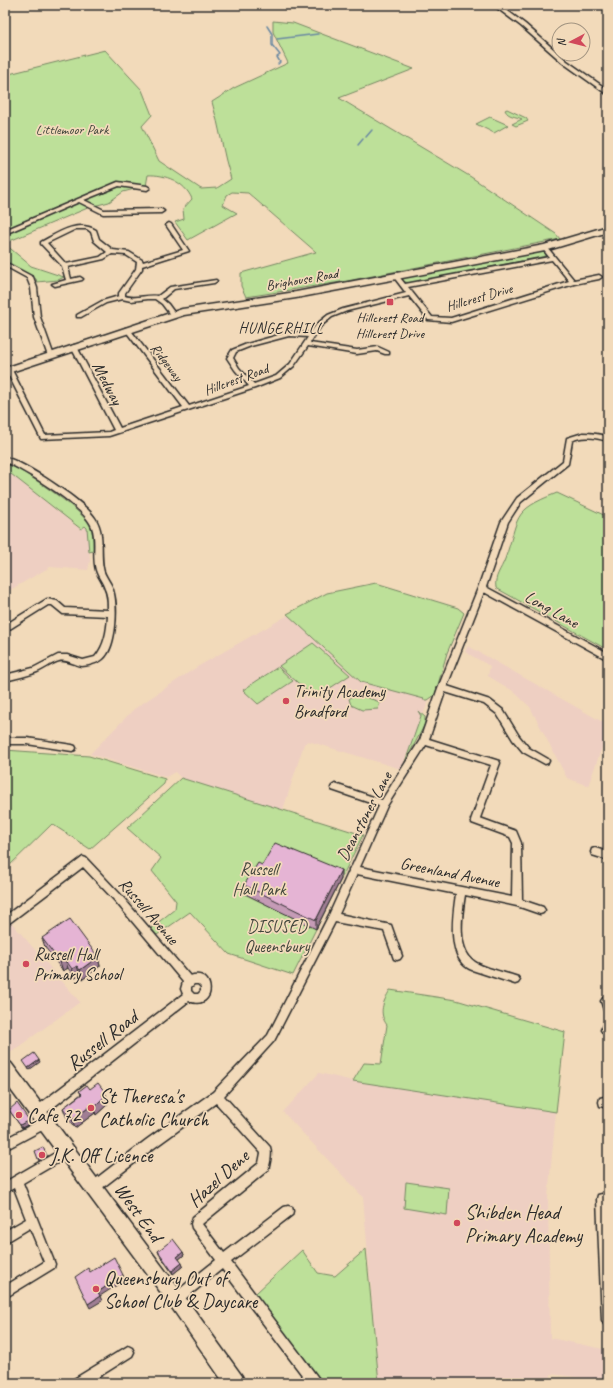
<svg xmlns="http://www.w3.org/2000/svg" width="613" height="1388" font-family="Caveat,sans-serif">
<style>
.built{fill:#eecfc2}
.green{fill:#bde099;stroke:#748662}
.lines{fill:none;stroke-linecap:round;stroke-linejoin:round}
.stream{stroke:#6a89a2;stroke-width:1.5}
.minor-casing{stroke:#2b2b2b;stroke-width:3}
.tertiary-casing{stroke:#2b2b2b;stroke-width:3}
.primary-casing{stroke:#2b2b2b;stroke-width:3}
.minor{fill:#f2daba;fill-rule:evenodd}
.tertiary{fill:#f2daba;fill-rule:evenodd}
.primary{fill:#f2daba;fill-rule:evenodd}
.wall{fill:#c59bb6;stroke:#2b2b2b}
.shaded-wall{fill:#a07e94;stroke:#2b2b2b}
.building{fill:#e5b4d4;stroke:#2b2b2b}
.poi-dot{fill:#d1495b;stroke:#f2daba;stroke-width:1.5}
.labels{text-anchor:middle;stroke-width:3.5;stroke-linejoin:round;paint-order:stroke}
.far-park-label{font-size:14px;fill:#41463c;stroke:#f2daba}
.far-street-label{font-size:14px;fill:#2b2b2b;stroke:#f2daba}
.far-poi-label{font-size:14px;fill:#2b2b2b;stroke:#f2daba}
.far-neighbourhood-label{font-size:15px;letter-spacing:1px;fill:#2b2b2b;stroke:#f2daba}
.street-label{font-size:17px;fill:#2b2b2b;stroke:#f2daba}
.poi-label{font-size:17px;fill:#2b2b2b;stroke:#f2daba;text-anchor:start}
.park-label{font-size:17px;fill:#41463c;stroke:#f2daba}
.near-street-label{font-size:20px;fill:#2b2b2b;stroke:#f2daba}
.near-poi-label{font-size:20px;fill:#2b2b2b;stroke:#f2daba;text-anchor:start}
</style>
<rect width="100%" height="100%" fill="#f2daba"/>
<filter id="ink" filterUnits="userSpaceOnUse"><feTurbulence type="fractalNoise" baseFrequency=".025" numOctaves="2"/><feDisplacementMap in="SourceGraphic" scale="8" xChannelSelector="R" yChannelSelector="G"/><feConvolveMatrix kernelMatrix="1 2 1 2 8 2 1 2 1" color-interpolation-filters="sRGB"/></filter>
<g filter="url(#ink)">
<path class="built" d="M11 474 80 529 86 526 88 528 90 561 88 570 50 567 5 593V477Z
M376 583 458 608 464 613 401 769 308 741 304 744 283 810 181 778 175 772 166 777 90 754 134 709 197 667 327 593Z
M468 646 608 725V731L588 786 567 778 530 707 513 691 488 676 490 666 465 652Z
M11 922 80 1002 10 1053 5 1046V926Z
M319 1073 353 1081 556 1112 548 1197 550 1338 608 1350V1381L551 1374 550 1383H379L363 1197 283 1112Z"/>
<path class="green" d="M273 21 293 23 414 69 339 98 471 177 556 234 560 239 347 281 246 297 241 286V273L316 252 248 193 232 192 227 195 223 205 237 213 188 240 175 222 184 219 183 209 192 199C185 182 165 174 148 175L146 186 123 192 109 202 90 207 5 243V75L105 50 142 90 152 115 142 126 159 161 201 189 217 188 231 179C223 154 220 128 212 102L234 88 288 63 273 32Z
M507 109 526 118 528 121 516 126 512 124 522 119C516 116 508 117 505 110Z
M490 117 508 125 494 133 476 124Z
M5 244 31 266 64 277 58 280 37 282 36 279 5 262Z
M542 252 546 253V256L412 283 405 282 401 279 402 278Z
M5 463C22 469 81 509 89 524 94 532 93 542 93 551L89 552 87 528 85 526 81 529 11 474 5 477Z
M557 493 608 517V650L496 588C494 576 501 570 505 559 520 518 510 511 557 493Z
M376 583 458 608 464 613 447 653 435 695 428 700H423L424 699 361 682 287 614 327 593Z
M313 643 350 675 315 698 279 666Z
M278 667 293 681 258 704 243 690Z
M359 695 380 702 378 709 362 710 351 705 349 699 353 696Z
M418 711 425 717V724L405 762 421 716Z
M5 750 89 756 165 779 164 784 90 849 52 824 5 870Z
M181 778 363 835 293 975 229 954 190 912 157 935 151 928 175 909 176 901 152 871 161 858 127 828Z
M390 990 456 1000 565 1032 556 1112 353 1081 364 1063 381 1064 387 1025C378 1013 383 1002 390 990Z
M406 1182 449 1188 447 1215 404 1208Z
M366 1249 379 1383H323L255 1296 256 1293 302 1250 318 1273 335 1276Z"/>
<g class="lines">
<path class="stream" d="M267 26 272 34V45L280 55 277 57 280 62 278 64
M277 39 318 34
M366 137 372 130
M358 145 363 139"/>
<g class="minor-casing">
<path id="minor" d="M118 182 147 186 150 188 147 190 119 186 84 200 104 210 161 209 164 211 161 213 103 214 79 202 5 234V230Z
M169 223 171 224 189 251 142 266V269L125 293V296C135 300 147 294 158 296L170 287 216 280 217 281 214 283 174 289 162 299 168 304 176 315 175 316H171L162 304 155 299H148L131 301 122 299 106 303 81 317H77V315L102 301 119 296V293L136 269 137 262 126 255 112 254 104 259 68 267 71 279 80 277 83 279 82 280 55 286 52 284 66 280 62 266 41 244V242C58 233 77 219 96 230L99 239 113 250 129 252 142 260 143 262 183 250 166 225ZM76 229H87L91 232 94 241 107 252 100 257 66 264 47 243Z
M545 246 547 247 574 280 599 275 602 277 599 279 574 284 451 322 428 320 409 296 347 311 332 317 321 326 310 343 357 350 378 347 389 352V354H385L377 351 357 354 308 346 294 366 280 378 255 388 109 436 41 439 6 370 9 368 12 370 45 435 109 432 114 430 71 347 72 346 74 345 77 347 120 428 183 407 125 330V328H129L189 406 249 386 235 370 227 358 232 350 247 344 289 332 310 333 317 324 328 315 343 309 406 293 393 276V274H397L405 284 549 257 542 248ZM552 260 569 281 451 318 432 317 408 287ZM289 336 308 337 290 364 276 376 254 384 239 368 233 358 236 352 251 346Z
M5 262 33 277 37 288 40 317 54 356 53 357 51 358 48 356 34 317 31 288 27 278 5 266Z
M583 433C592 433 600 434 608 437V441C596 438 583 435 572 441L568 464 521 502 508 522 486 587 608 653V660L484 592 447 686 490 700 503 710 519 736 529 748 548 759 549 761 548 763 545 764 523 752 513 740 497 714 484 704 445 692 429 739 496 760 499 761 500 763 480 818 516 831 521 843 522 900 543 907 545 910 543 913 540 914 517 906 465 895C462 914 456 950 475 962 483 968 507 973 518 977L520 980 518 983 515 984 472 970C446 960 453 915 456 894L357 874 339 914 391 925 402 956 400 959 397 960 394 959 384 931 335 922 274 1041 224 1096 270 1147C272 1154 270 1163 268 1170L202 1224 224 1253 284 1207 288 1206 292 1207 293 1211 292 1215 231 1262 319 1379 321 1383H308L222 1269 180 1303 176 1305 172 1303 170 1299 172 1295 216 1260 192 1228 191 1224 193 1217 259 1163 261 1153 216 1103 154 1148 97 1192 93 1193 89 1192 88 1188 89 1184 146 1140 213 1092 268 1035 329 915 349 871V869L352 866 379 806 332 790 331 788 332 786 335 784 382 800 420 740 438 688 478 588 501 522 517 498 563 461 567 438ZM426 745 491 765 471 820 472 823 510 837 513 843 512 897 360 867 387 806Z
M5 457C25 463 83 500 95 518 105 533 100 551 103 568 104 576 111 582 113 590 118 606 117 652 100 661 96 663 87 666 82 666 74 665 67 659 59 661 51 663 45 669 37 672 27 676 16 678 5 681V675L33 668 58 655H67L83 660 95 657C105 645 107 631 108 616L63 614 52 605H48L5 632V625L47 599 57 601 65 608 108 610C108 603 108 595 105 589 103 582 98 577 96 570 92 556 97 541 92 527 85 507 25 470 5 462Z
M5 738H27L72 745 75 746 76 748 75 750 72 751 27 744H5Z
M595 848 608 852V860L592 855 591 852 592 849Z
M83 857 86 858 121 895 190 976C216 967 217 1012 189 1001L41 1117 37 1118 33 1117 32 1113 33 1109 183 994 181 989 183 982 115 901 83 867 8 924 5 925V916ZM194 984H198L201 987V991L198 994H194L191 991V987Z
M606 997H608V1015L605 1013 601 1001 603 998Z
M608 1018V1034L606 1035 603 1033 601 1030 605 1020Z
M604 1097 608 1098V1108L600 1106 599 1102 600 1098Z
M44 1118 48 1119 49 1123 48 1127 5 1150V1139Z
M67 1146 71 1147 72 1151 71 1155 23 1183 55 1264 54 1268 5 1298V1286L44 1262 30 1228 10 1240 5 1241V1231L26 1219 14 1188 5 1193V1182Z
M602 1194 606 1195 607 1199 608 1212V1326L604 1324 602 1320 597 1199 598 1195Z
M128 1346 132 1348 134 1352 132 1356 89 1383H72L74 1379Z"/>
</g>
<g class="tertiary-casing">
<path id="tertiary" d="M493 5H500L525 24 567 61 608 90V95L563 63 521 26Z"/>
</g>
<g class="primary-casing">
<path id="primary" d="M608 226V232L545 251 296 298 184 315 5 374V368L182 309 296 292 544 245Z
M5 1061 11 1063 182 1293 242 1376 244 1383H224L170 1305 5 1082Z"/>
</g>
<use href="#minor" class="minor"/>
<use href="#tertiary" class="tertiary"/>
<use href="#primary" class="primary"/>
</g>
<path class="wall" d="M262 865 341 879 316 929 245 894 244 885Z
M42 938 98 957 100 966 83 979 80 975 75 978 68 968 63 971 45 947Z
M90 1089 108 1100 106 1102 107 1105 96 1115 95 1113 75 1128 66 1116 63 1108 81 1094 79 1091Z
M9 1110 29 1120 31 1123 22 1128Z
M158 1251 183 1252 184 1255 179 1259 183 1266 173 1274 159 1254Z"/>
<path class="shaded-wall" d="M341 870V879L316 929V920Z
M98 957 100 966 83 979 80 970Z
M65 959 68 968 63 971 60 962Z
M77 966 80 975 75 978 72 969Z
M39 1060 40 1062 29 1070 28 1068Z
M105 1092 108 1100 106 1102 107 1105 96 1115 94 1107 102 1095Z
M92 1105 95 1113 75 1128 72 1120Z
M29 1120 31 1123 22 1128 20 1125Z
M46 1154 47 1156 39 1161 38 1159Z
M183 1252 184 1255 178 1260 177 1257Z
M182 1263 183 1266 173 1274 172 1271Z
M123 1275 125 1280 100 1296 98 1292Z
M100 1296 102 1301 90 1308 88 1304Z"/>
<path class="building" d="M275 843 341 870 316 920 244 885 258 863 262 865Z
M70 919 98 957 80 970 77 966 72 969 65 959 60 962 42 938Z
M34 1053 39 1060 28 1068 23 1061Z
M98 1083 105 1092 102 1095 104 1097 94 1107 92 1105 72 1120 63 1108 82 1094 79 1091 87 1085 90 1089Z
M17 1103 29 1120 20 1125 9 1110Z
M43 1147 46 1154 38 1159 35 1151Z
M173 1239 183 1252 177 1257 182 1263 172 1271 158 1251Z
M114 1257 123 1275 98 1292 100 1296 88 1304 75 1277 88 1268 90 1272Z"/>
</g>
<g class="poi-dot">
<rect x="386" y="298" width="8" height="8" rx="2"/>
<circle cx="286" cy="701" r="4"/>
<circle cx="26" cy="964" r="4"/>
<circle cx="91" cy="1108" r="4"/>
<circle cx="19" cy="1115" r="4"/>
<circle cx="42" cy="1155" r="4"/>
<circle cx="457" cy="1223" r="4"/>
<circle cx="96" cy="1289" r="4"/>
</g>
<g class="labels">
<g class="far-park-label">
<text x="72" y="134">Littlemoor Park</text>
</g>
<g class="far-street-label">
<text transform="translate(302 279) rotate(-10)" y="5">Brighouse Road</text>
<text transform="translate(479 297) rotate(-16)" y="5">Hillcrest Drive</text>
<text transform="translate(167 362) rotate(53)" y="5">Ridgeway</text>
<text transform="translate(236 379) rotate(-20)" y="5">Hillcrest Road</text>
</g>
<g class="far-poi-label">
<text x="390" y="322">Hillcrest Road<tspan x="390" dy="16">Hillcrest Drive</tspan></text>
</g>
<g class="far-neighbourhood-label">
<text x="281" y="333">HUNGERHILL</text>
</g>
<g class="street-label">
<text transform="translate(108 383) rotate(62)" y="6">Medway</text>
<text transform="translate(552 609) rotate(29)" y="6">Long Lane</text>
<text transform="translate(364 816) rotate(-62)" y="6">Deanstones Lane</text>
<text transform="translate(450 872) rotate(11)" y="6">Greenland Avenue</text>
<text transform="translate(149 911) rotate(49)" y="6">Russell Avenue</text>
</g>
<g class="poi-label">
<text x="294" y="697">Trinity Academy<tspan x="294" dy="20">Bradford</tspan></text>
<text x="34" y="960">Russell Hall<tspan x="34" dy="20">Primary School</tspan></text>
</g>
<g class="park-label">
<text x="259" y="875">Russell<tspan x="259" dy="20">Hall Park</tspan></text>
<text x="277" y="932">DISUSED<tspan x="277" dy="20">Queensbury</tspan></text>
</g>
<g class="near-street-label">
<text transform="translate(102 1040) rotate(-38)" y="7">Russell Road</text>
<text transform="translate(218 1178) rotate(-42)" y="7">Hazel Dene</text>
<text transform="translate(139 1212) rotate(54)" y="7">West End</text>
</g>
<g class="near-poi-label">
<text x="99" y="1103">St Theresa's<tspan x="99" dy="23">Catholic Church</tspan></text>
<text x="27" y="1122">Cafe 72</text>
<text x="50" y="1162">J.K. Off Licence</text>
<text x="465" y="1219">Shibden Head<tspan x="465" dy="23">Primary Academy</tspan></text>
<text x="104" y="1285">Queensbury Out of<tspan x="104" dy="23">School Club &amp; Daycare</tspan></text>
</g>
</g>
<rect width="613" height="1388" fill="none" stroke="#f2daba" stroke-width="20"/>
<rect x="10" y="10" width="593" height="1368" fill="none" stroke="#2b2b2b" stroke-width="1.5" filter="url(#ink)"/>
<g transform="translate(571 42) rotate(263)"><circle r="19" fill="#f2daba" stroke="#a29481"/>
<path d="M0-3L7 15L0 10L-7 15Z" fill="#d1495b"/>
<text y="-6" font-size="11" font-weight="bold" text-anchor="middle" fill="#2b2b2b">N</text>
</g>
</svg>
